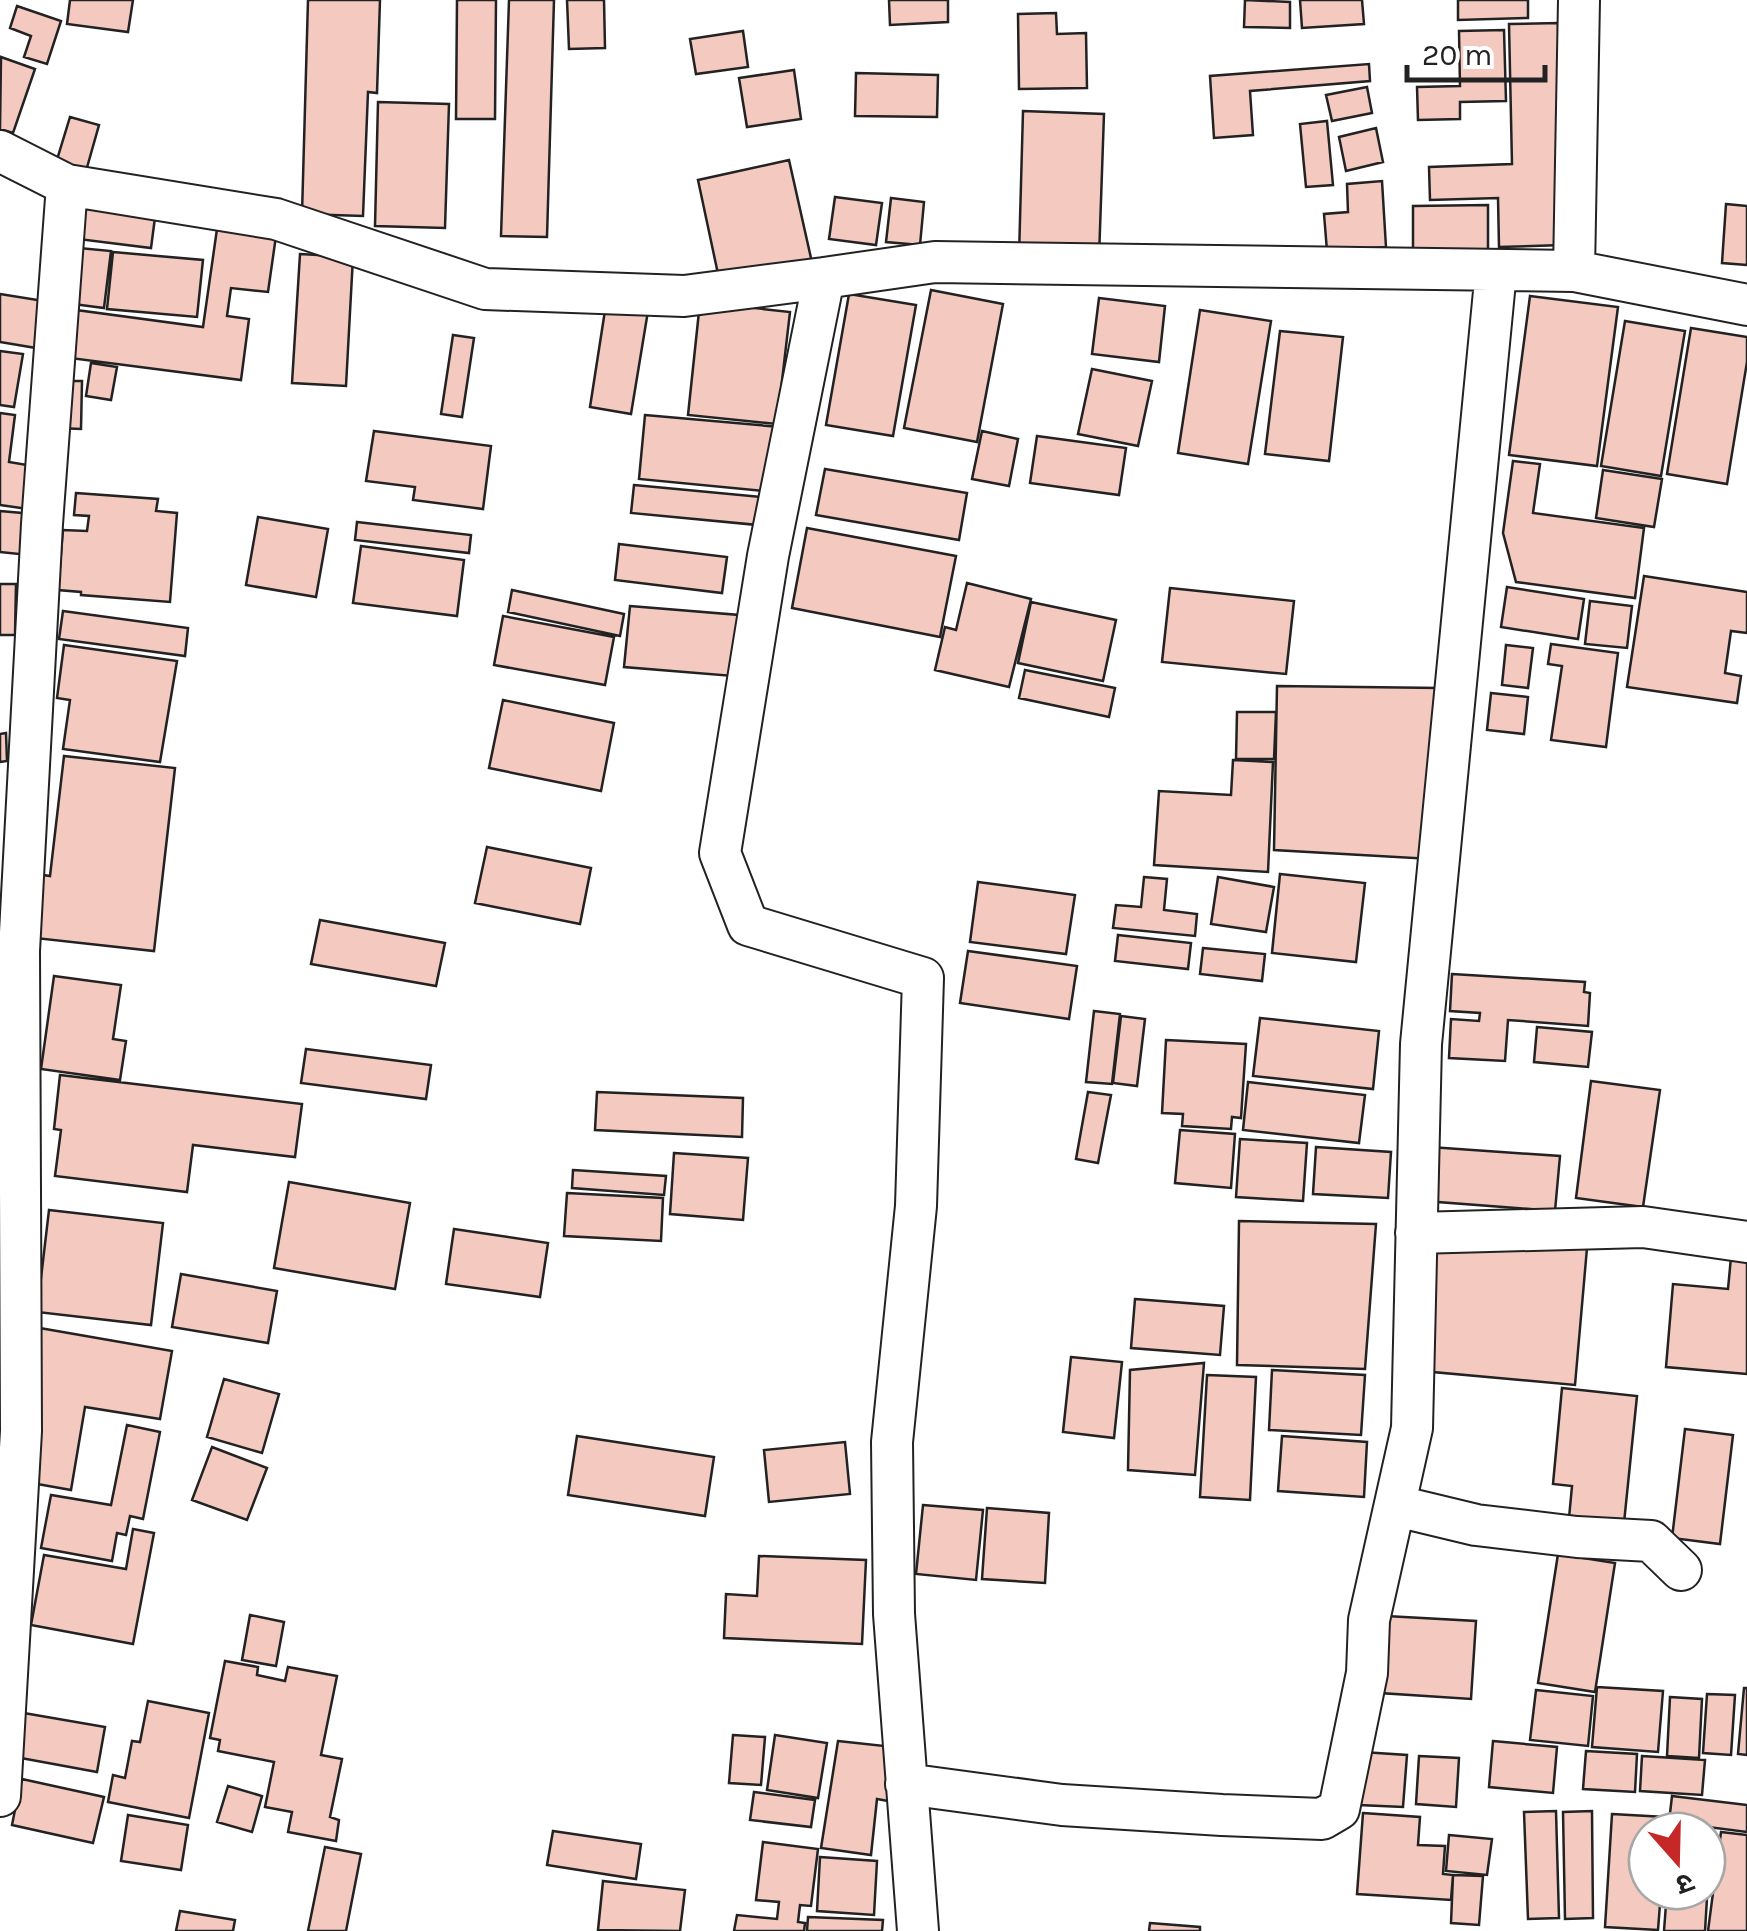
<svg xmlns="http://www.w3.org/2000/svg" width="1747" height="1931" font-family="Karla,'Noto Sans Devanagari',sans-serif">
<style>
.building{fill:#f3c9c0;stroke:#222;stroke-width:2.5}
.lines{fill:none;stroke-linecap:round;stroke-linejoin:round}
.minor-casing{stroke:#222;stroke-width:44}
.minor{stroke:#fff;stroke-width:40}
</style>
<rect width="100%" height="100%" fill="#fff"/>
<path class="building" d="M70 0H133L128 32 67 24Z
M308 0H380L377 93 368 92 363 216 302 214Z
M457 0H496L495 119H456Z
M509 0H554L547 237 501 236Z
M567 0H604L605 48 569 49Z
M889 0H948V22L890 25Z
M1245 0 1290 2V28L1244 27Z
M1300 0H1362L1364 24 1302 28Z
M1458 0H1528V18L1458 20Z
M17 6 61 21 47 64 24 57 31 36 10 28Z
M1056 13 1057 34 1086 33 1087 88 1019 89 1018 14Z
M1558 23 1563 245 1499 247 1498 198 1430 200 1429 167 1512 164 1509 24Z
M1504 30 1506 101 1460 102V119L1418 120 1417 87 1460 86 1459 31Z
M743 31 748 67 696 74 690 39Z
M1 57 35 69 13 133 0 129Z
M1369 64 1370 81 1250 91 1253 135 1214 138 1210 76Z
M794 70 801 119 747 127 739 78Z
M856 73 938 75 937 117 855 116Z
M1367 87 1372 113 1332 121 1326 95Z
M378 102 449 104 445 228 375 226Z
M1023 111 1104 114 1099 258 1019 256Z
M70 117 99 125 86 171 56 163Z
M1327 121 1333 185 1306 187 1300 124Z
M1376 128 1383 162 1346 171 1339 137Z
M789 160 813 267 721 288 698 180Z
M1382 181 1386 247 1327 251 1324 214 1348 212 1347 184Z
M835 197 882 203 876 245 829 239Z
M891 198 924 202 920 245 886 242Z
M84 200 156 210 151 248 78 239Z
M1726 204 1747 206V265L1722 263Z
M1488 205V256L1413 258V206Z
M217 229 276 236 268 292 231 288 227 316 249 319 241 380 70 358 76 310 203 327Z
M79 248 111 251 104 308 73 304Z
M113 252 203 260 197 317 107 309Z
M300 254 353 257 346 386 292 383Z
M931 290 1003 304 977 442 904 428Z
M0 294 50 302 42 349 0 342Z
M849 294 916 305 893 436 826 425Z
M1530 296 1618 307 1597 466 1509 455Z
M1099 298 1165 306 1159 362 1092 354Z
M700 302 790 312 777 424 688 415Z
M606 304 648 311 631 414 590 407Z
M1200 310 1271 321 1248 464 1178 453Z
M1625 321 1685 331 1661 476 1601 466Z
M1691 328 1747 337V362L1727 484 1667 474Z
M1280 331 1343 337 1329 461 1265 454Z
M453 335 474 338 462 417 441 414Z
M0 351 23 354 14 407 0 405Z
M91 363 117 367 111 400 86 396Z
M1092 369 1152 381 1138 446 1078 434Z
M59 381H82L81 429 58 428Z
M0 413 15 415 9 462 33 466 28 509 0 505Z
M645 415 780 427 774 492 639 479Z
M374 431 491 446 483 509 413 500 415 487 366 481Z
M982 431 1018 439 1009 486 972 479Z
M1037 436 1126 448 1119 495 1030 483Z
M1513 461 1540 464 1533 513 1644 528 1635 598 1516 582 1503 533Z
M825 469 967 493 959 540 816 515Z
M1603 470 1662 479 1654 527 1596 518Z
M634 485 771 498 768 526 631 513Z
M76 493 158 499 156 511 177 513 170 602 81 595V592L58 590 63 530 87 531 89 516 74 515Z
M0 511 33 514 28 555 0 552Z
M258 517 328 529 316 597 246 585Z
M357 522 471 535 469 553 355 540Z
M807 528 956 556 940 637 792 608Z
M619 544 727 557 722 593 615 580Z
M361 546 464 560 457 616 353 603Z
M1644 576 1747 592V633L1731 631 1725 673 1741 676 1737 703 1627 687Z
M967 583 1031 599 1009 687 935 670 945 627 956 630Z
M0 584H16L15 635H0Z
M1507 587 1584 599 1578 639 1501 627Z
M1170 588 1294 601 1286 674 1162 662Z
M512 590 624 614 620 636 508 612Z
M1590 601 1632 606 1627 648 1585 644Z
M1031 602 1116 620 1103 681 1018 663Z
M630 606 739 615 733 676 624 667Z
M63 611 188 628 185 656 59 639Z
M503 616 614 637 605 685 494 665Z
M1551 644 1618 653 1606 747 1551 740 1562 666 1548 664Z
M64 645 177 661 160 762 63 749 70 700 57 698Z
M1506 645 1533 648 1528 688 1502 685Z
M1025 670 1115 688 1109 717 1019 698Z
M1277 686 1440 688 1431 859 1274 850Z
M1491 693 1528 697 1524 734 1487 730Z
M503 700 614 723 601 791 489 768Z
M1237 712H1276L1274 759H1236Z
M6 733 7 761 0 762V734Z
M64 756 175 768 154 951 35 938 43 875 50 876Z
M1233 760 1273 762 1268 872 1154 865 1159 791 1231 795Z
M487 847 591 868 580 924 475 903Z
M1280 874 1365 883 1356 962 1272 953Z
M1144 877 1167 879 1164 910 1197 914 1195 936 1113 928 1116 905 1141 907Z
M1218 877 1274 887 1266 932 1211 924Z
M978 882 1075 895 1066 954 970 942Z
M320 920 445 943 436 986 311 964Z
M1118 935 1191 943 1188 969 1115 961Z
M1203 948 1265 954 1262 981 1200 974Z
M968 951 1077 966 1069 1019 960 1003Z
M1452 974 1585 982 1584 992 1590 993 1588 1026 1508 1020 1505 1061 1449 1058 1451 1019 1479 1021 1480 1013 1450 1011Z
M54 976 121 985 113 1039 126 1041 120 1080 41 1069Z
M1094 1011 1120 1014 1112 1084 1086 1082Z
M1121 1016 1145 1019 1137 1086 1113 1083Z
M1260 1018 1379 1031 1373 1089 1253 1076Z
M1537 1027 1592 1032 1588 1067 1534 1062Z
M1166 1040 1246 1044 1241 1118 1232 1117 1231 1129 1182 1126 1183 1114 1162 1113Z
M306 1049 431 1065 426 1099 301 1083Z
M60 1075 302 1104 295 1157 193 1145 187 1192 55 1176 61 1130 54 1129Z
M1591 1081 1660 1090 1643 1207 1576 1198Z
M1248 1082 1365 1095 1359 1143 1243 1130Z
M597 1092 743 1098 742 1137 595 1130Z
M1088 1092 1111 1095 1098 1163 1076 1159Z
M1180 1130 1235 1134 1231 1188 1175 1183Z
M1240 1139 1307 1143 1303 1201 1236 1197Z
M1316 1147 1391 1152 1388 1198 1313 1194Z
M1430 1147 1560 1156 1555 1211 1425 1201Z
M674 1153 748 1158 743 1220 670 1214Z
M573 1170 666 1176 664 1195 572 1188Z
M289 1182 410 1203 395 1289 274 1268Z
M567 1193 663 1198 661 1241 564 1236Z
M49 1210 163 1223 151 1325 37 1312Z
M1239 1221 1376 1224 1365 1369 1237 1365Z
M454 1229 548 1243 540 1297 446 1284Z
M1435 1235 1587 1248 1575 1385 1422 1371Z
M1731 1257 1747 1258V1374L1666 1367 1673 1284 1728 1289Z
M181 1274 277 1291 268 1343 172 1327Z
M1135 1299 1224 1306 1220 1355 1131 1348Z
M34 1327 172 1351 160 1419 85 1407 71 1490 26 1482Z
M1071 1357 1122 1362 1114 1438 1063 1432Z
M1204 1363 1195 1475 1128 1470 1130 1370Z
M1272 1370 1365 1375 1361 1435 1269 1430Z
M1207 1375 1256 1377 1250 1500 1200 1497Z
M224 1379 279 1394 262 1453 207 1437Z
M1562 1388 1637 1396 1624 1523 1569 1518 1572 1486 1553 1484Z
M127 1425 160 1432 143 1519 130 1516 126 1535 117 1533 112 1561 41 1548 51 1495 111 1505Z
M1685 1429 1733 1435 1720 1544 1672 1538Z
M577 1436 714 1457 705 1516 568 1495Z
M1282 1436 1367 1442 1364 1497 1278 1491Z
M845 1442 850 1494 769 1502 764 1450Z
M212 1447 267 1468 247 1520 192 1500Z
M923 1505 983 1510 976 1580 916 1574Z
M987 1508 1049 1513 1045 1583 982 1579Z
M133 1529 154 1533 133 1644 31 1625 44 1555 126 1569Z
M1558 1554 1615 1563 1595 1692 1538 1683Z
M759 1556 866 1560 862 1644 724 1638 726 1594 757 1596Z
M250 1615 284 1622 276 1666 242 1660Z
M1386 1616 1476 1621 1471 1699 1380 1693Z
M225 1661 258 1667 257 1675 285 1681 288 1667 337 1676 321 1755 342 1759 330 1817 339 1820 336 1841 288 1832 292 1812 265 1807 274 1762 218 1751 220 1740 210 1738Z
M1597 1687 1663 1691 1658 1752 1592 1747Z
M1744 1688H1747V1755L1738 1754Z
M1536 1690 1593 1696 1588 1746 1530 1740Z
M1707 1694 1735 1695 1731 1755 1703 1753Z
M1670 1697 1702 1699 1699 1758 1667 1756Z
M148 1701 209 1713 189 1818 108 1802 113 1775 125 1778 132 1741 140 1742Z
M18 1712 105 1727 97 1772 10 1756Z
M733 1735 765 1737 761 1785 729 1783Z
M775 1735 827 1743 818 1798 767 1790Z
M838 1741 894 1747 888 1801 877 1799 871 1855 821 1848Z
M1493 1741 1557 1747 1553 1793 1489 1787Z
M1586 1751 1637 1754 1635 1792 1583 1789Z
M1362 1752 1407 1755 1403 1807 1359 1805Z
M1419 1756 1459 1758 1456 1807 1416 1804Z
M1642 1756 1705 1760 1702 1795 1640 1791Z
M22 1779 104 1797 93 1843 12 1825 15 1810 2 1807 19 1794Z
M228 1786 262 1796 252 1832 217 1822Z
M754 1792 815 1800 811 1827 750 1820Z
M1672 1796 1747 1805V1832L1669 1822Z
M1556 1811 1559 1918 1528 1919 1524 1812Z
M1592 1811 1593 1918 1565 1919 1563 1812Z
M1363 1813 1420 1817 1418 1845 1445 1846 1443 1874 1453 1875 1451 1900 1357 1894Z
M1612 1814 1665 1817 1664 1831H1647V1891H1661L1658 1930 1605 1927Z
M128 1815 188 1825 181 1870 121 1861Z
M553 1831 641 1844 636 1879 547 1865Z
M1707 1832H1711L1705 1931H1664L1667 1891H1707Z
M1721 1832 1747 1835V1931H1708Z
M1449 1835 1492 1839 1487 1875 1446 1871Z
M763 1842 818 1849 811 1906 800 1905 798 1922 805 1923 804 1931H734L737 1915 777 1919 779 1902 756 1900Z
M325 1847 361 1854 346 1931H308Z
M820 1857 877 1861 874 1915 817 1911Z
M1453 1875 1483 1876 1479 1925 1451 1923Z
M603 1881 685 1890 680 1931 598 1930Z
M180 1911 235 1920 233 1931H176Z
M808 1917 883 1920 882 1931H807Z
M1150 1923 1200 1927V1931H1149Z"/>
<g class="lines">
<g class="minor-casing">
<path id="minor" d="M0 151 67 185 276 219 485 289 684 296 824 278
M1574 271 1579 0
M1416 1233 1643 1227 1747 1242
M1397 1506 1476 1525 1577 1537 1651 1541 1681 1570
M906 1784 1062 1805 1222 1815 1322 1819 1339 1809 1367 1673 1369 1620 1412 1428 1421 1044 1496 271
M0 1796 21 1431 19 951 42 524 67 185
M918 1931 894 1614 892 1442 916 1206 923 978 748 925 720 853 768 556 824 278 935 262 1574 271 1747 305"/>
</g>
<use href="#minor" class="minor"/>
</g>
<g transform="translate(1677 1861) rotate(160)"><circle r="48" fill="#ffffff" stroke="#a7a7a7" stroke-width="2.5"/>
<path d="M0-8L18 38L0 25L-18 38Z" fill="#c62828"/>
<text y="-15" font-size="28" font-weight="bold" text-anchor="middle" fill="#222222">उ</text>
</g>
<path d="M1407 65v15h138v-15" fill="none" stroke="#222222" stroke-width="5"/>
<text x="1422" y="65" font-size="30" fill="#222222" stroke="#ffffff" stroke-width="8" paint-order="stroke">20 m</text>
</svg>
